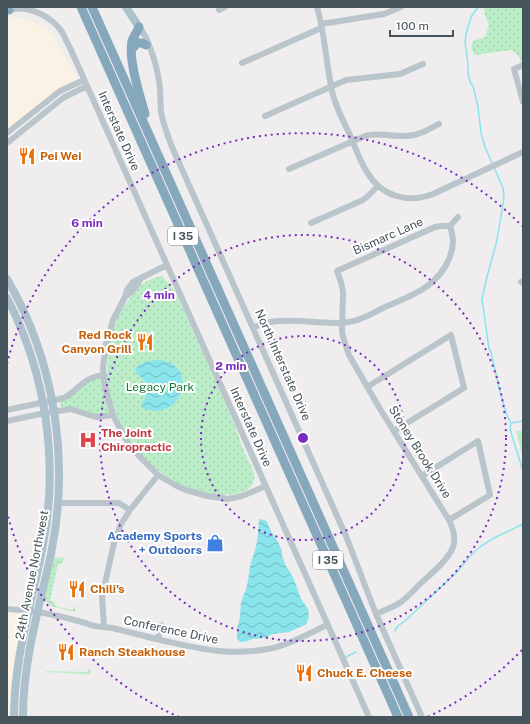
<svg xmlns="http://www.w3.org/2000/svg" width="530" height="724" font-family="'Public Sans',sans-serif">
<style>
.commercial{fill:#fbf2e6}
.grass{fill:url(#grass-dots)}
.water{fill:url(#water-waves)}
.lines{fill:none;stroke-linecap:round;stroke-linejoin:round}
.stream{stroke:#89e4eb;stroke-width:1.5}
.minor{stroke:#b9c4cb;stroke-width:6}
.major{stroke:#adc1cc;stroke-width:8}
.highway{stroke:#85a8bc;stroke-width:9}
.ring{fill:none;stroke:#7b2cbf;stroke-width:2;stroke-dasharray:2 4}
.labels{text-anchor:middle;stroke-width:4;stroke-linejoin:round;paint-order:stroke}
.shield{fill:#fff;stroke:#7e878c;stroke-width:1}
.shield-label{font-size:11px;font-weight:bold;fill:#46545b}
.street-label{font-size:12px;fill:#46545b;stroke:#fff}
.food-label{font-size:12px;font-weight:bold;fill:#c56008;stroke:#fff;text-anchor:start}
.park-label{font-size:12px;fill:#177b3b;stroke:#fff}
.health-label{font-size:12px;font-weight:bold;fill:#be3a42;stroke:#fff;text-anchor:start}
.shop-label{font-size:12px;font-weight:bold;fill:#366cbe;stroke:#fff;text-anchor:end}
.centre{fill:#7b2cbf;stroke:#fff;stroke-width:2}
.ring-label{font-size:12px;text-anchor:middle;font-weight:bold;fill:#7b2cbf;stroke:#fff;stroke-width:4;stroke-linejoin:round;paint-order:stroke}
</style>
<defs>
<pattern id="grass-dots" width="8" height="8" patternUnits="userSpaceOnUse"><rect width="8" height="8" fill="#bbeec8"/><path d="M2 2h.1M6 6h.1" fill="none" stroke="#a2ceae" stroke-width="1.8" stroke-linecap="round"/></pattern>
<pattern id="water-waves" width="16" height="10" patternUnits="userSpaceOnUse"><rect width="16" height="10" fill="#89e4eb"/><path d="M0 5q4-4 8 0t8 0" fill="none" stroke="#72bbc1"/></pattern>
</defs>
<rect width="100%" height="100%" fill="#f0edee"/>
<path class="commercial" d="M8 17 26 19 47 28 61 49 78 80 7 131V18Z
M7 605H26L20 630 12 675 11 714 7 716Z"/>
<path class="grass" d="M484 7H522L523 8V62L521 63 518 55 511 50 475 55 471 48 473 41 485 37 489 25 485 16Z
M162 276 171 286 178 298C197 340 217 383 235 426 238 433 240 441 243 449 246 456 256 472 254 480 252 490 242 493 233 494 195 500 154 474 132 444 125 435 121 424 116 414L95 415 62 407 60 405 61 401 92 380 107 377C107 357 109 338 117 319 118 315 120 311 122 307 124 305 127 303 128 301 138 287 145 279 162 276Z
M516 431H523V458Z
M56 557 62 558 64 559 62 564H58L50 601 55 602V606L73 610 74 607H76L75 612 51 606 48 602H44L43 600 53 560Z
M88 669H90L91 673 89 674 45 672 47 671 87 672Z"/>
<path class="water" d="M155 360C200 358 187 425 141 408L143 405 141 404C151 394 148 379 136 374L137 372 134 370C139 364 147 361 155 360Z
M259 519 265 520 267 522 272 533 278 542 282 551V556L286 566 293 577 301 599 308 609 309 617 306 624 298 628 289 632 272 634 265 638 253 639 243 642H240L237 639V629L240 617 241 602 246 589 248 581 250 566 256 547 258 535Z"/>
<g class="lines">
<path class="stream" d="M478 7 471 17 466 34 465 42 468 63V74L471 84 473 86 478 107 481 133 485 147 492 163
M494 167 503 188 504 198 497 240 487 277 482 299 489 349 491 352 499 388 507 416 511 423 510 429 523 471
M511 423 523 421
M395 631 398 626 406 620 456 573 472 554 481 546 494 538 523 524
M346 657 356 652"/>
<path class="minor" d="M317 7C325 34 326 63 332 91 335 106 343 120 349 133 355 146 359 160 367 172 381 196 407 204 433 194L523 152
M9 10C14 9 20 8 25 9 39 11 54 20 62 32 65 38 68 44 71 50L369 717
M219 10 225 7
M321 24 384 14 401 7
M139 27C149 38 157 67 159 81 161 92 160 102 161 112 163 124 168 136 172 147L346 536 376 614 422 717
M242 63 321 28
M523 65 514 69 523 102
M265 116 346 80 400 74 423 64
M7 133 60 91 84 80
M7 143 63 98 87 86
M289 169 365 136C378 132 392 137 406 136 418 136 429 129 439 124
M311 223 363 200 368 196 378 186
M450 226 458 217
M167 265 133 282 127 290 125 297 113 320 106 344 103 368 104 381 107 394 113 415 125 438 132 449 158 475 175 485 186 490 207 496 228 499 242 496 266 486
M521 282 523 281
M125 297C132 292 137 287 141 278
M253 328C258 325 264 323 270 322 296 317 323 326 349 322 360 321 373 313 383 308 410 296 437 288 449 259 454 247 454 238 450 226
M367 387 451 335 464 388 394 431
M7 410 64 398C80 389 83 377 104 375
M7 421 45 413 65 410 70 409 96 417 113 415
M422 476 478 441 490 495 449 520
M58 503H119L130 510
M7 609C32 610 58 615 82 622 86 623 90 625 94 626 100 627 106 627 112 628 130 632 147 637 165 641 202 649 230 656 268 649 289 645 308 634 327 625
M376 614C385 610 394 607 401 602 409 596 415 589 422 582 432 573 448 560 453 547 456 538 453 528 449 520L380 409 349 355 344 340 342 332 343 292 341 282 337 271 435 227 441 226H450
M104 627 102 597 114 543 121 524 130 510 158 475
M158 639 161 625"/>
<path class="major" d="M126 7 139 27
M7 279C55 361 70 461 51 554 39 608 23 661 23 717
M7 298C46 373 59 462 43 545 32 603 14 657 14 717"/>
<path class="highway" d="M81 7 398 717
M92 7 409 717
M7 9 9 10
M139 27C137 32 134 36 132 41 128 59 140 96 145 114
M132 49 137 43H142L146 45"/>
</g>
<g class="ring">
<circle cx="303" cy="438" r="102"/>
<circle cx="303" cy="438" r="203"/>
<path d="M522 650A305 305 0 0 1 427 717M179 717A305 305 0 0 1 7 512M7 364A305 305 0 0 1 522 226"/>
</g>
<defs>
<g id="restaurant-bare" transform="scale(1.38)"><path d="M-5-6h1v4h1v-4h1v4h1v-4h1v5L-1.5 .5V6h-2V.5L-5-1ZM5-6V6H3V1.5H1.5Q1.5-4 5-6Z" fill="#e8710a" stroke="#fff" stroke-width="2.5" paint-order="stroke"/></g>
<g id="hospital-bare" transform="scale(1.38)"><path d="M-5-5h3v3.5h4V-5h3V5h-3V1.5h-4V5h-3Z" fill="#e0444e" stroke="#fff" stroke-width="2.5" paint-order="stroke"/></g>
<g id="shop-bare" transform="scale(1.38)"><path d="M-5-2.5h2.3a2.7 3.5 0 0 1 5.4 0H5L5.5 6h-11ZM-1.5-2.5h3a1.5 2.3 0 0 0-3 0Z" fill="#3f7fe0" stroke="#fff" stroke-width="2.5" paint-order="stroke"/></g>
</defs>
<g fill-rule="evenodd">
<use href="#restaurant-bare" x="27" y="156"/>
<use href="#restaurant-bare" x="145" y="342"/>
<use href="#hospital-bare" x="88" y="440"/>
<use href="#shop-bare" x="215" y="543"/>
<use href="#restaurant-bare" x="77" y="589"/>
<use href="#restaurant-bare" x="66" y="652"/>
<use href="#restaurant-bare" x="304" y="673"/>
</g>
<g class="labels">
<g class="shield">
<rect x="168" y="227" width="30" height="18" rx="3"/>
<rect x="313" y="551" width="30" height="18" rx="3"/>
</g>
<g class="shield-label">
<text x="183" y="240">I 35</text>
<text x="328" y="564">I 35</text>
</g>
<g class="street-label">
<text transform="translate(119 131) rotate(66)" y="4">Interstate Drive</text>
<text transform="translate(388 236) rotate(-24)" y="4">Bismarc Lane</text>
<text transform="translate(283 365) rotate(66)" y="4">North Interstate Drive</text>
<text transform="translate(251 427) rotate(66)" y="4">Interstate Drive</text>
<text transform="translate(420 452) rotate(58)" y="4">Stoney Brook Drive</text>
<text transform="translate(32 575) rotate(-79)" y="4">24th Avenue Northwest</text>
<text transform="translate(171 630) rotate(12)" y="4">Conference Drive</text>
</g>
<g class="food-label">
<text x="40" y="160">Pei Wei</text>
<text x="132" y="339" text-anchor="end">Red Rock<tspan x="132" dy="14">Canyon Grill</tspan></text>
<text x="90" y="593">Chili's</text>
<text x="79" y="656">Ranch Steakhouse</text>
<text x="317" y="677">Chuck E. Cheese</text>
</g>
<g class="park-label">
<text x="160" y="391">Legacy Park</text>
</g>
<g class="health-label">
<text x="101" y="437">The Joint<tspan x="101" dy="14">Chiropractic</tspan></text>
</g>
<g class="shop-label">
<text x="202" y="540">Academy Sports<tspan x="202" dy="14">+ Outdoors</tspan></text>
</g>
</g>
<circle cx="303" cy="438" r="6" class="centre"/>
<g class="ring-label">
<text x="87" y="227">6 min</text>
<text x="159" y="299">4 min</text>
<text x="231" y="370">2 min</text>
</g>
<rect width="530" height="724" fill="none" stroke="#46545b" stroke-width="16"/>
<path d="M390 30v6h63v-6" fill="none" stroke="#46545b" stroke-width="2"/>
<text x="396" y="30" font-size="12" fill="#46545b" stroke="#ffffff" stroke-width="3" paint-order="stroke">100 m</text>
</svg>
